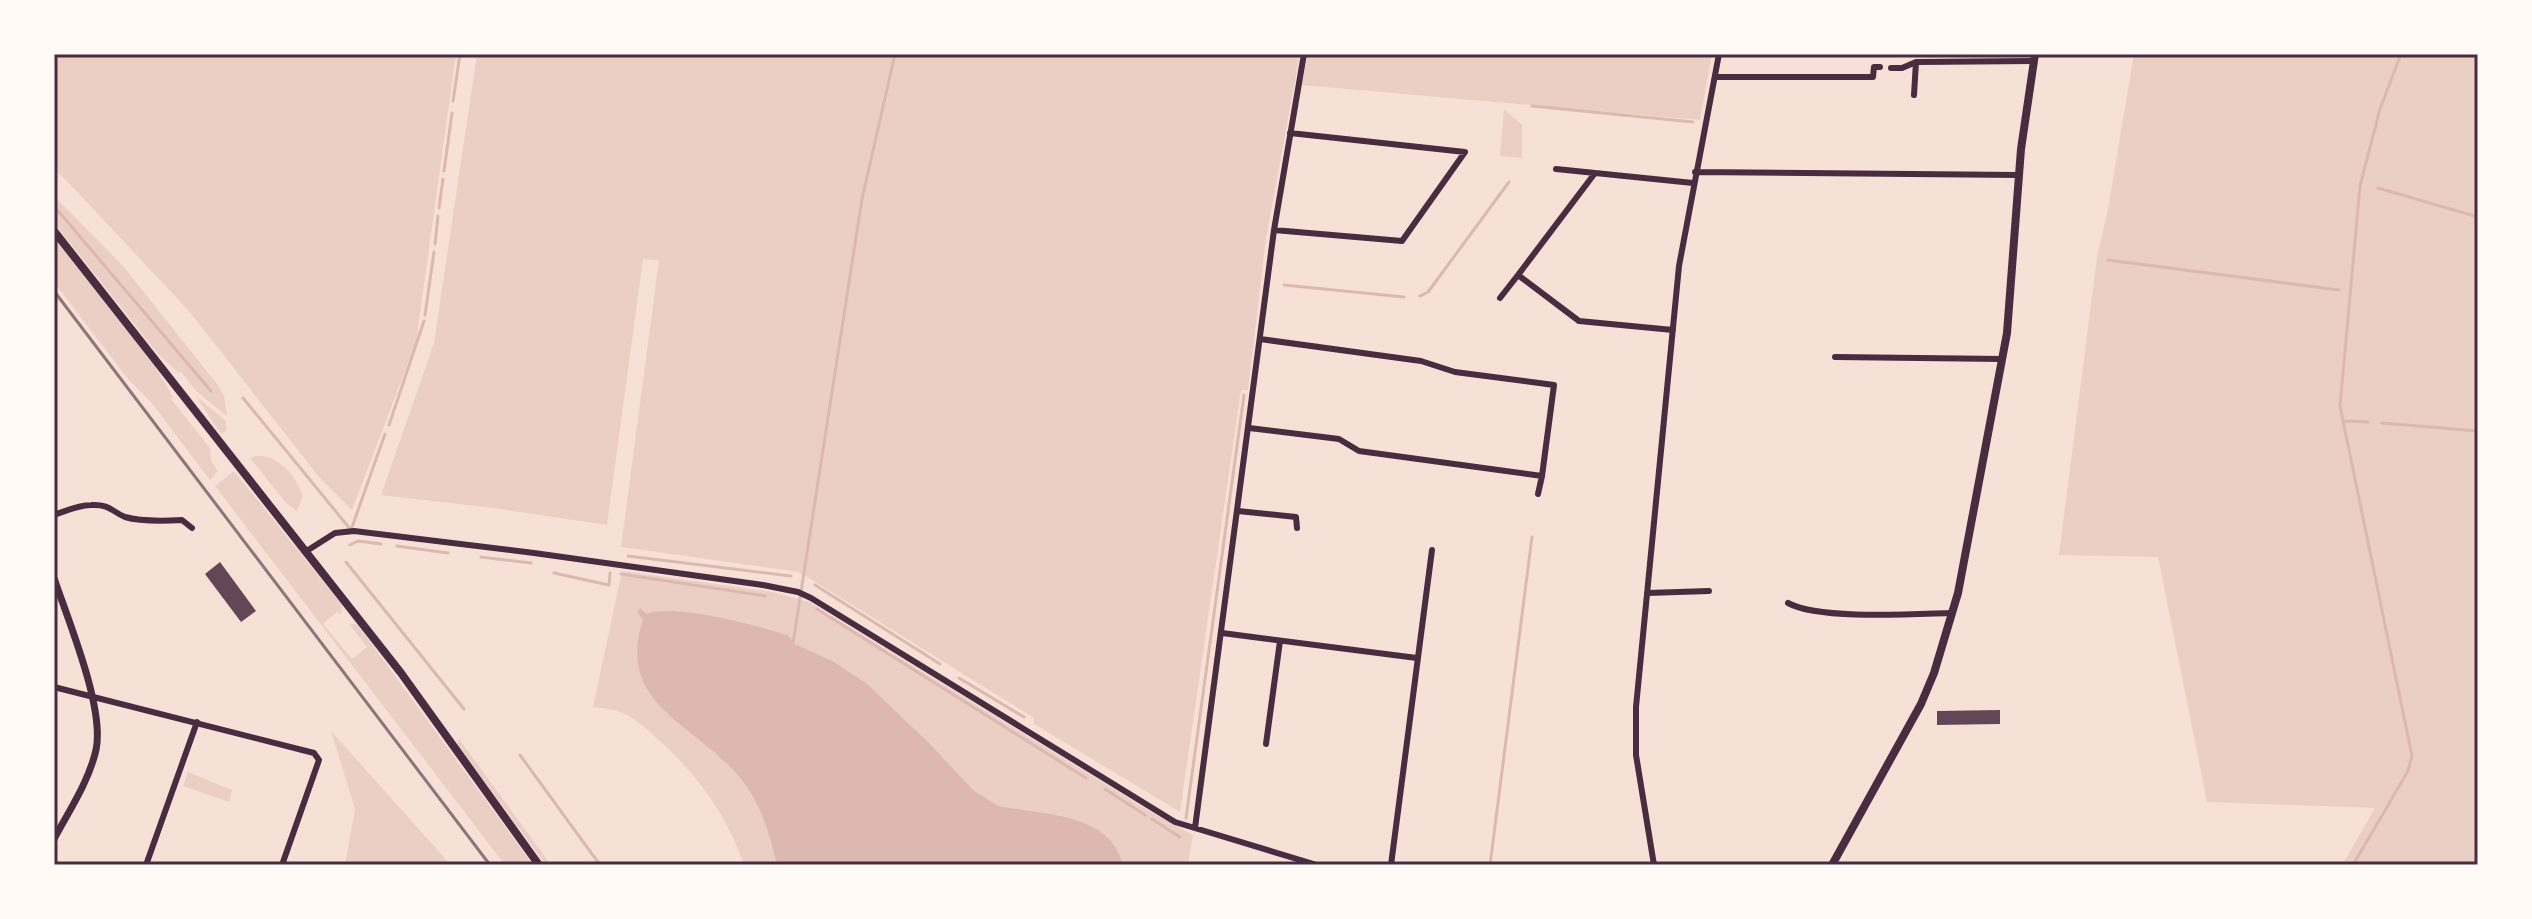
<svg xmlns="http://www.w3.org/2000/svg" width="2532" height="919" font-family="Overpass,sans-serif">
<style>
.green{fill:#ebcfc5}
.water{fill:#dcb8b0}
.lines{fill:none;stroke-linecap:round;stroke-linejoin:round}
.stream{stroke:#dcb8b0;stroke-width:3}
.building{fill:#644757}
.minor{stroke:#4a2c40;stroke-width:6}
.tertiary{stroke:#4a2c40;stroke-width:7}
.secondary{stroke:#4a2c40;stroke-width:8}
.rail{stroke:#8f747c;stroke-width:3}
.neatline{fill:none;stroke:#4a2c40;stroke-width:3}
</style>
<rect width="100%" height="100%" fill="#f7e1d7"/>
<path class="green" d="M59 54H456L416 342 352 510 319 477 189 311 64 178 54 170V81Z
M477 54H1300L1266 239 1248 390H1241L1180 812 1034 724V718L799 572 621 547 659 260 643 259 607 525 493 508 381 495 434 343Z
M1308 54H1712L1700 120 1302 85Z
M2134 54H2478V865H2342L2375 808 2207 802 2158 557 2059 555 2097 257 2108 209Z
M1504 109 1522 125V158L1500 156Z
M54 196 124 267 217 384 224 396 227 416 197 392 181 372 179 373 159 355 54 223Z
M54 238 154 365 173 397 171 399 210 448 211 461 218 471 210 480 151 402 128 379 54 282Z
M196 396 226 421V431L221 434Z
M255 456C278 454 296 476 303 496L297 511 286 503 250 458Z
M234 471 342 605 341 615 338 611 323 624 352 659 367 647 349 624H357L533 865H505L215 486Z
M622 571 773 592 809 602 1151 812 1193 835 1188 865H744C727 816 700 778 662 743 650 732 638 720 623 713 614 708 603 709 593 707Z
M331 731 451 865H345L355 809Z
M459 739 551 865H546L457 744Z
M188 772 232 790 229 802 183 786Z"/>
<path class="water" d="M640 608 647 614C675 603 759 626 789 636L793 643 834 662 867 684 929 743 973 790 998 806C1042 815 1110 812 1123 865H777C769 830 759 797 734 771 689 722 616 701 643 620L637 612Z"/>
<g class="lines">
<path class="stream" d="M453 101 460 54
M1532 106 1693 122
M444 171 452 113
M2378 188 2478 217
M54 206 211 391
M439 208 443 179
M435 244 438 216
M2108 260 2339 290
M1284 285 1404 297
M1420 296 1428 292 1509 182
M425 315 434 252
M243 398 351 530
M2344 421 2368 422
M2382 423 2478 431
M389 425 424 321
M351 530 385 434
M350 545 358 541 381 544
M397 546 448 553
M628 556 791 576
M481 557 531 563
M346 562 464 709
M554 573 609 585 610 573
M621 574 765 596
M815 585 940 664
M817 609 1086 778
M793 643 862 199 895 54
M959 678 1024 717
M520 755 600 865
M1105 789 1145 815
M1186 818 1244 395
M1152 819 1180 837
M1490 865 1532 537
M2353 865 2408 771 2412 756 2340 406 2360 186 2380 109 2401 54"/>
</g>
<path class="building" d="M220 562 256 611 241 622 205 574Z
M2000 710V724L1937 725V711Z"/>
<g class="lines">
<path class="minor" d="M1891 68H1902L1916 62 2033 61
M1715 77H1873L1874 67H1880
M1914 95 1916 62
M1556 169 1595 173
M1695 172 2018 175
M1274 230 1402 241 1465 152 1290 133
M1500 298 1518 275
M1673 330 1579 321 1518 275 1595 173 1693 183
M1835 357 2002 359
M1249 428 1339 439 1359 451 1542 476 1554 385 1455 372 1421 361 1260 339
M1538 494 1542 476
M1238 511 1296 517 1297 528
M54 515C66 511 78 505 91 505 111 504 112 512 125 517 142 522 165 521 182 520L192 528
M305 552 335 533 354 531 534 553 763 585 798 592 811 598 1175 822 1317 865
M1647 593 1709 591
M1788 603C1819 620 1914 614 1952 613
M1222 633 1417 658
M54 687 314 753 319 760 282 865
M1266 744 1280 641
M1195 828 1274 230 1304 54
M146 865 197 722
M1391 865 1432 550
M1654 865 1636 755V707L1679 266 1719 54"/>
<path class="tertiary" d="M54 578C68 620 105 708 96 750 89 781 69 811 54 839"/>
<path class="secondary" d="M54 231 401 673 539 865
M1832 865 1921 704 1934 673 1958 593 2007 333 2021 149 2035 54"/>
<path class="rail" d="M54 291 490 865"/>
</g>
<rect width="2532" height="919" fill="none" stroke="#fffaf5" stroke-width="112"/>
<rect x="56" y="56" width="2420" height="807" class="neatline"/>
</svg>
